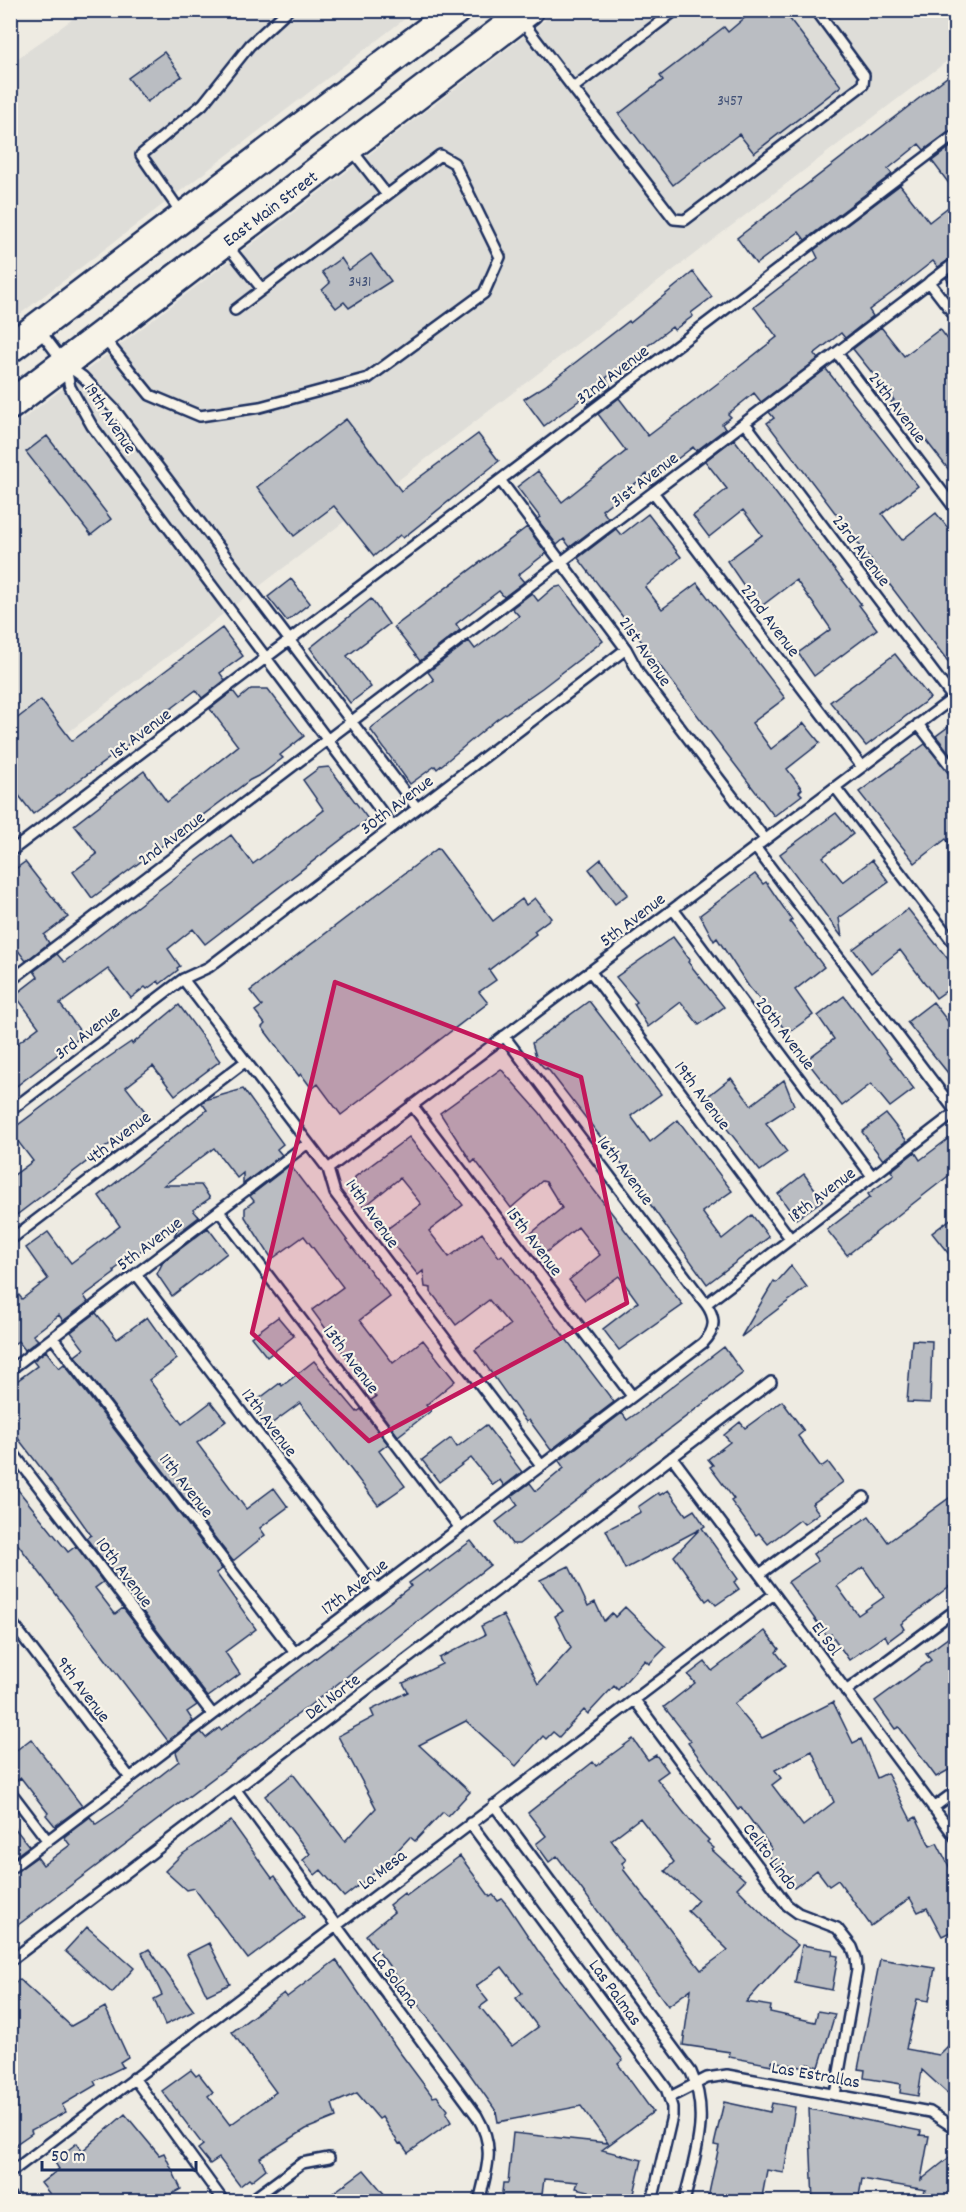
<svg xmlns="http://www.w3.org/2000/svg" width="966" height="2212" font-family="Dekko,sans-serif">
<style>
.built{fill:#deddd8}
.building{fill:#babdc2;stroke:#1b2f5e;stroke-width:1.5;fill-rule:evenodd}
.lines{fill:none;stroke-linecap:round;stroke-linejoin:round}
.service-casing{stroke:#1b2f5e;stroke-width:14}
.primary-casing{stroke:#1b2f5e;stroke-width:33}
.service{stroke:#f7f3e8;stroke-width:9}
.primary{stroke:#f7f3e8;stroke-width:28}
.marked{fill:#c2185b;fill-opacity:0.2;stroke:#c2185b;stroke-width:4.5;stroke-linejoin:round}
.labels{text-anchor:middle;stroke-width:4.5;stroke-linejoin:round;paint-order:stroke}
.number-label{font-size:15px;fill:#435277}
.street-label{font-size:18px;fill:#1b2f5e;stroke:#f7f3e8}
</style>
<rect width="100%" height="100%" fill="#eeebe2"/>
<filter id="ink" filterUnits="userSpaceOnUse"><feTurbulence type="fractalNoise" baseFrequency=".0167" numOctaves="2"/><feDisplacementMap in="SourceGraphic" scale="12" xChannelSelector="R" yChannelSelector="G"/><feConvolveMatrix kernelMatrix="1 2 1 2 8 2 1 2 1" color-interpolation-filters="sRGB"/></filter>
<g filter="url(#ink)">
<path class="built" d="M84 11H415L11 321V63Z
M557 11H955V55L11 776V428Z"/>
<path class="building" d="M754 10H783L841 86 754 153 739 134 673 185 619 114 663 80 660 76 724 27 728 32Z
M164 52 182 76 147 102 128 78Z
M956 70V127L924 150 919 144 888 169 892 174 805 240 799 232 756 264 737 238Z
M956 143V193L932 161Z
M900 185 929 222 956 201V255L938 267 933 261 901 286 869 310 873 316 845 338 841 333 814 354 818 359 761 402 754 393 728 414 731 417 722 424 725 429 696 451 693 447 651 479 647 474 602 510 608 518 570 547 564 539 557 545 537 519 540 517 517 487 538 471 562 502 626 451 598 414 619 398 648 436 734 371 777 337 754 307 818 258 814 250Z
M371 254 391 281 349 308 344 302 336 308 322 290 330 283 322 272 341 258 349 270Z
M956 271V292L946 278Z
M693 272 712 297 691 313 693 316 674 330 672 327 606 378 611 387 589 404 584 397 544 426 524 399 545 386 629 321 630 323Z
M881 327 904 356 940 329 956 350V479L910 420 907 423 891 402 894 400 853 349Z
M826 369 918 486 882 514 902 540 936 513 956 538V672L767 423 774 418 769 412Z
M346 419 401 491 478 434 499 461 403 538 400 535 374 556 334 506 294 536 257 487Z
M47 436 111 519 91 535 26 452Z
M734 439 861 604 859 605 877 629 814 676 798 653 831 629 815 606 796 580 759 608 727 561 762 535 743 510 709 537 693 516 727 489 705 461Z
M648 514 681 557 645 587 662 609 697 583 785 698 752 723 771 749 804 723 820 743 787 769 802 789 799 792 802 795 774 816 578 558 616 529 621 535Z
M527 527 546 553 518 575 524 582 504 597 499 591 456 624 460 630 420 661 394 627Z
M291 579 310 603 287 621 268 597Z
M561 586 603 641 542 688 496 720 437 769 435 766 410 784 370 729 434 680 428 672 469 641 475 649 519 616 512 608 532 593 538 601 553 588Z
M371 599 389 624 347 656 371 687 350 703 310 648Z
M222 628 243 656 220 673 225 680 202 698 196 690 135 736 137 738 33 814 10 784V724L41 700 72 741Z
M895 654 930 698 866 746 830 702Z
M251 689H268L304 736 280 755 283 758 262 774 250 780 92 898 73 872 97 854 74 825 144 771 167 802 192 783 238 746 210 709 233 691 239 699Z
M956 721V761L936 736Z
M925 744 956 780V851L946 839 915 863 859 792Z
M329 767 368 819 205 944 193 929 168 949 180 966 177 968 178 970 160 984 158 981 147 989 145 987 131 998 108 969 60 1004 83 1035 10 1091V1049L39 1027 15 995 38 977 34 971 57 954 64 962 231 835 253 864 324 810 303 780 319 768Z
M836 813 853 834 823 857 843 882 872 860 889 882 839 918 842 937 780 854Z
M438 848 493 921 522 899 526 905 535 898 551 918 534 931 536 934 489 970 496 980 479 992 488 1003 341 1115 318 1084 312 1089 301 1074 299 1076 262 1027 265 1024 255 1011 262 1006 250 991Z
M601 859 628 894 615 904 589 869Z
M25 862 68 917 44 935 49 943 26 961 10 940V873Z
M755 874 763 884 766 882 792 920 790 922 824 967 795 990 813 1015 788 1033 749 987 717 938 714 941 700 915Z
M908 909 956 969V984L936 998 900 950 871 973 853 949Z
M673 937 690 960 688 962 724 1007 699 1025 681 1002 648 1027 634 1004 637 1002 616 977Z
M844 996 914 1089 890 1107 871 1084 842 1106 806 1060 834 1039 818 1016Z
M589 1001 661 1094 631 1116 650 1142 678 1120 732 1191 702 1212 722 1239 752 1215 769 1237 707 1284 620 1162 547 1068 545 1069 537 1060 532 1043Z
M933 1002 956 1032V1083L907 1022Z
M179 1005 220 1061 175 1095 153 1066 126 1087 148 1115 10 1220V1178L33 1161 10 1131 106 1059 131 1042 132 1044Z
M501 1069 540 1113 590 1185 683 1305 619 1350 603 1329 638 1302 619 1276 585 1300 569 1280 600 1255 578 1227 544 1254 529 1235 562 1208 546 1182 542 1181 511 1208 475 1160 472 1163 440 1113Z
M731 1078 751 1105 784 1080 794 1105 766 1123 787 1152 760 1171 724 1125 727 1123 707 1097Z
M243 1089 283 1144 277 1149 282 1155 243 1184V1173L237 1178 214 1148 164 1185H201L210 1198 193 1210 199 1217 174 1236 181 1222 114 1270 115 1273 84 1296 88 1302 63 1321 59 1315 33 1335 38 1340 25 1350 18 1341 10 1347V1284L22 1299 48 1279 26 1248 48 1232 71 1263 120 1226 99 1196 207 1110 202 1103 205 1100Z
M886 1114 907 1141 883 1160 862 1132Z
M956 1133V1170L847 1255 827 1230 870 1197 868 1194 894 1175 891 1171 915 1152 920 1160Z
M409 1137 463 1205 429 1231 449 1257 482 1233 499 1257 502 1255 614 1402 551 1450 529 1420 526 1422 475 1350 510 1325 489 1300 456 1325 431 1292V1288L425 1287 423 1271 418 1275 383 1232 421 1204 400 1178 364 1207 354 1194 355 1177Z
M290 1165 390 1297 360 1320 393 1363 423 1340 455 1381 426 1405 431 1411 398 1436 371 1400 376 1397 312 1310 343 1287 304 1236 272 1259 245 1217V1208L254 1201 250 1196Z
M804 1174 823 1200 796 1219 778 1194Z
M956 1215V1263L932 1233Z
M208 1228 227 1253 172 1296 157 1274 163 1262Z
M791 1266 807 1287 741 1337 774 1281 776 1283Z
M96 1313 117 1339 147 1317 177 1359 149 1380 182 1424 211 1402 226 1421 197 1443 246 1509 274 1488 288 1507 260 1528 265 1535 233 1561 75 1356 84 1349 71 1332Z
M278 1317 294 1336 267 1357 251 1337Z
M912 1340 932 1341 930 1403 907 1402Z
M724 1347 743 1373 519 1544H512L496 1522 518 1505 512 1496 530 1483 536 1491 564 1468 559 1461 622 1413 627 1420 640 1411Z
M46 1351 59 1368 64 1364 222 1569 216 1573 256 1629 225 1652 240 1674 208 1697 134 1600 140 1596 120 1569 114 1574 86 1538 91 1535 71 1507 10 1428V1386L37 1366 33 1361Z
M314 1361 357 1412 361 1409 388 1444 379 1451 405 1486 378 1505 300 1403 267 1427 251 1405 280 1383 282 1386Z
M782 1401 804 1431 798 1436 821 1467 828 1462 843 1482 812 1504 819 1513 804 1524 800 1520 768 1544 759 1533 756 1535 731 1501 734 1499 710 1467 713 1465 708 1459 730 1442 724 1435 740 1422 745 1428Z
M486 1425 522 1472 504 1486 500 1480 493 1485 471 1458 439 1482 422 1460 451 1438 457 1447Z
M10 1480 68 1552 76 1546 103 1582 95 1588 115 1614 123 1608 197 1705 187 1712 193 1721 168 1741 10 1534Z
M668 1490 686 1515 694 1510 705 1526 702 1528 738 1579 734 1582 739 1589 716 1605 710 1598 706 1601 674 1556 700 1529 625 1569 606 1530 641 1512 638 1507 658 1493 660 1495Z
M956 1493V1581L901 1624 904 1629 888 1641 885 1635 849 1660 831 1634 827 1636 788 1582 818 1561 813 1554 869 1516 888 1542ZM863 1567 884 1597 858 1615 837 1586Z
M471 1541 490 1565 309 1706 10 1931V1876L37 1857 43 1865 70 1845 64 1837 90 1817 96 1824 114 1812 179 1761 176 1752 201 1732 206 1738 219 1728 221 1730 411 1586 409 1583 427 1570 429 1572Z
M569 1566 588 1606 595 1602 604 1621 612 1613 615 1617 625 1607 666 1647 649 1664 645 1660 618 1690 614 1686 588 1714 584 1710 559 1737 553 1732 546 1739 543 1736 516 1766 466 1721 419 1745 470 1792 448 1816 443 1812 415 1841 410 1837 382 1867 344 1897 321 1870 315 1875 303 1860 310 1854 265 1796 293 1774 345 1841 376 1808 338 1736 374 1717 371 1710 408 1692 403 1683 442 1664 439 1658 485 1635 481 1626 503 1615 538 1684 571 1648 555 1616 563 1611 540 1580Z
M765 1631 779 1649 776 1652 786 1665 734 1704 762 1738 833 1702 853 1743 861 1739 877 1778 887 1773 911 1820 916 1817 930 1846 937 1843 956 1880V1929L942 1936 927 1908 918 1912 910 1898 871 1926 838 1880 829 1886 817 1870 794 1888 767 1853 772 1849 741 1807 738 1810 688 1743 691 1741 664 1707 695 1683 688 1675 705 1662 712 1671ZM812 1751 834 1802 803 1826 772 1785 781 1778 775 1770Z
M956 1632V1766L936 1777 899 1727 895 1729 875 1701 931 1660 926 1654Z
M31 1739 82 1806 55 1826 46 1815 48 1813 21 1778 10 1784V1755Z
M633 1739 648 1760 656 1755 668 1771 657 1779 693 1824 709 1840 707 1842 714 1848 712 1850 745 1880 737 1888 781 1933 798 1945 746 2002 771 2006 770 2012 815 2022 818 2011 835 2014 819 2067 807 2064 806 2068 772 2061V2065L729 2057 730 2052 683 2045 691 1989 668 2006 557 1856 549 1862 536 1844 546 1836 528 1813 593 1762 596 1766ZM640 1818 674 1862 665 1871 698 1900 688 1911 728 1950 701 1970 623 1869 625 1867 622 1863 626 1860 611 1840Z
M231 1821 272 1878 275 1876 304 1917 248 1959 194 1888 186 1890 165 1871 181 1855Z
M10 1822 29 1846 10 1860Z
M460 1856 490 1897 493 1895 498 1901 502 1899 508 1906 538 1951 623 2060 618 2064 653 2112 602 2150 642 2160 632 2202H587L589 2191 576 2188 578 2182 544 2179 541 2202H501L503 2183H508L513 2133 608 2143 581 2106 498 2122 496 2111 467 2070 366 1935 394 1912 389 1905 404 1893 406 1896ZM502 1967 522 1993 516 1998 538 2027 512 2046 480 2007 488 2001 476 1986Z
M87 1927 134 1968 112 1993 65 1951Z
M209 1943 230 1984 207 1995 187 1954Z
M802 1945 833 1950 832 1955 838 1956 832 1990 795 1983Z
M149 1949 194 2011 165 2025 154 1999 162 1995 142 1953Z
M880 1959 935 1968 929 2001 917 1999 906 2049 939 2055 956 2038V2101L922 2070 918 2096 900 2093 901 2084 864 2078 865 2070 858 2069Z
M336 1960 398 2050 433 2097 437 2096 448 2110 446 2113 451 2122 408 2153 401 2143 399 2144 382 2117 379 2119 357 2093 332 2104 336 2117 306 2129 260 2158 266 2169 251 2181 249 2179 240 2186 219 2158 210 2164 198 2149 203 2145 162 2091 191 2070 196 2076 199 2074 213 2092 208 2096 230 2125 276 2092 232 2032 284 1993 287 1997Z
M19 1979 71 2026 105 2007 128 2057 120 2062 123 2067 94 2081 96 2085 62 2105 66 2112 31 2130 32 2133 10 2148V1989Z
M724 2102 770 2112 772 2103 795 2107 784 2173 767 2170 762 2197 754 2196 753 2202H726L708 2198 719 2146 714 2145Z
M809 2109 921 2131 920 2135 929 2136 921 2180 956 2152V2202H911L926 2190 862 2179 858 2202H813Z
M125 2114 159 2155 164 2153 181 2189 157 2202H56L41 2183 59 2169 54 2161 77 2143 82 2151Z
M364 2170 391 2202H321Z"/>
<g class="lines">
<g class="service-casing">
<path id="service" d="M521 20 573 88 676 10
M573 88 674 219 685 220 863 85 864 75 816 10
M351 149 387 195
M182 214 141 155 203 104 250 45 288 10
M226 244 262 289
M929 282 956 317
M40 331 65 364 83 377 114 409 417 808
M103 337 150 395 200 416 260 407 368 378 484 293 500 257 454 163 440 155 235 310
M837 353 956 510
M66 369 70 387 92 426 393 827
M745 423 953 698
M500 480 626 649 640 675 765 839
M653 492 862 767
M918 724 956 773
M835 787 956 946
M755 847 956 1112
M10 852 956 134
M673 909 872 1176
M590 971 790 1238
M183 979 328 1169 335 1193 541 1465
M10 981 956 262
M412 1105 632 1396
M10 1111 183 979 209 967 626 649
M328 1169 956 696
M219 1211 459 1527
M10 1240 246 1061
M136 1274 377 1590
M706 1304 956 1112
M53 1338 295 1653
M10 1370 308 1143
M10 1449 213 1715
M672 1457 956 1838
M760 1574 864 1497
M10 1620 130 1778
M846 1691 950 1614
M634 1699 787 1905 798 1913 837 1928 852 1947 856 1958 857 1970 835 2095
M236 1790 477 2116C496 2148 487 2168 479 2202
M10 1791 48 1841
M494 1805 691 2072C711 2115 694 2158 684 2202
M933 1808 956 1791
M470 1823 666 2088 672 2107V2116L652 2202
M10 1869 703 1343C716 1330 716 1318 706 1304L504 1036
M10 1961 771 1382
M134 2078 224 2202
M670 2097 707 2078 727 2075 930 2112 956 2129
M10 2173 774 1594
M10 2196 14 2202
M249 2202 302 2163 329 2158"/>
</g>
<g class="primary-casing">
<path id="primary" d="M10 348 456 10
M10 405 529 10"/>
</g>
<use href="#service" class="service"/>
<use href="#primary" class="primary"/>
</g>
</g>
<path class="marked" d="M335 982 581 1077 627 1303 369 1441 252 1333Z"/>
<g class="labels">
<g class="number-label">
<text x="730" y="105">3457</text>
<text x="360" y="286">3431</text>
</g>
<g class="street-label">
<text transform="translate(270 208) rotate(-37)" y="6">East Main Street</text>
<text transform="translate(612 374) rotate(-37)" y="6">32nd Avenue</text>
<text transform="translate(898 407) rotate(53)" y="6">24th Avenue</text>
<text transform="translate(111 418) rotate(57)" y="6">19th Avenue</text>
<text transform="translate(644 479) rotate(-37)" y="6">31st Avenue</text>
<text transform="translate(862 550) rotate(53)" y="6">23rd Avenue</text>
<text transform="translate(771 620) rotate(53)" y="6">22nd Avenue</text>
<text transform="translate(646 651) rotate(56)" y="6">21st Avenue</text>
<text transform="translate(140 733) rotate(-37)" y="6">1st Avenue</text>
<text transform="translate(396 804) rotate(-37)" y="6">30th Avenue</text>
<text transform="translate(171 838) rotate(-37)" y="6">2nd Avenue</text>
<text transform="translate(632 919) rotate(-37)" y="6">5th Avenue</text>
<text transform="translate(87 1032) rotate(-37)" y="6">3rd Avenue</text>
<text transform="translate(786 1033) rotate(53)" y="6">20th Avenue</text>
<text transform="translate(703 1095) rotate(53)" y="6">19th Avenue</text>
<text transform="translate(118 1137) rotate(-37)" y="6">4th Avenue</text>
<text transform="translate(626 1170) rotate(53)" y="6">16th Avenue</text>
<text transform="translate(821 1194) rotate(-37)" y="6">18th Avenue</text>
<text transform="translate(373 1213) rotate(55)" y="6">14th Avenue</text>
<text transform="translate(535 1241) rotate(53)" y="6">15th Avenue</text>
<text transform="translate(149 1243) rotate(-37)" y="6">5th Avenue</text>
<text transform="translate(352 1359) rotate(53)" y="6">13th Avenue</text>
<text transform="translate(270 1422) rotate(53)" y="6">12th Avenue</text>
<text transform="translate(187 1485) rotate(52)" y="6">11th Avenue</text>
<text transform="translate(125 1572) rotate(53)" y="6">10th Avenue</text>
<text transform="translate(354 1586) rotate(-38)" y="6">17th Avenue</text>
<text transform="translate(827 1638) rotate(54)" y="6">El Sol</text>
<text transform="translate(84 1689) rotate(53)" y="6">9th Avenue</text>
<text transform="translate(332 1696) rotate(-37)" y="6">Del Norte</text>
<text transform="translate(771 1856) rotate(53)" y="6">Celito Lindo</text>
<text transform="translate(382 1869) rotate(-37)" y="6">La Mesa</text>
<text transform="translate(396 1979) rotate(53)" y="6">La Solana</text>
<text transform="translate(616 1992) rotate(54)" y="6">Las Palmas</text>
<text transform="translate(816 2074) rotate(10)" y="6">Las Estrallas</text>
</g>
</g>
<rect width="966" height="2212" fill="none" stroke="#f7f3e8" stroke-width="36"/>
<rect x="18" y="18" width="930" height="2176" fill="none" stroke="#1b2f5e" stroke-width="2" filter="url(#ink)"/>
<path d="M42 2161v9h154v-9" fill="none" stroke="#1b2f5e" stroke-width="3"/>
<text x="51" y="2161" font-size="18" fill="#1b2f5e" stroke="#f7f3e8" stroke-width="4.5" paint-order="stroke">50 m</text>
</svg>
